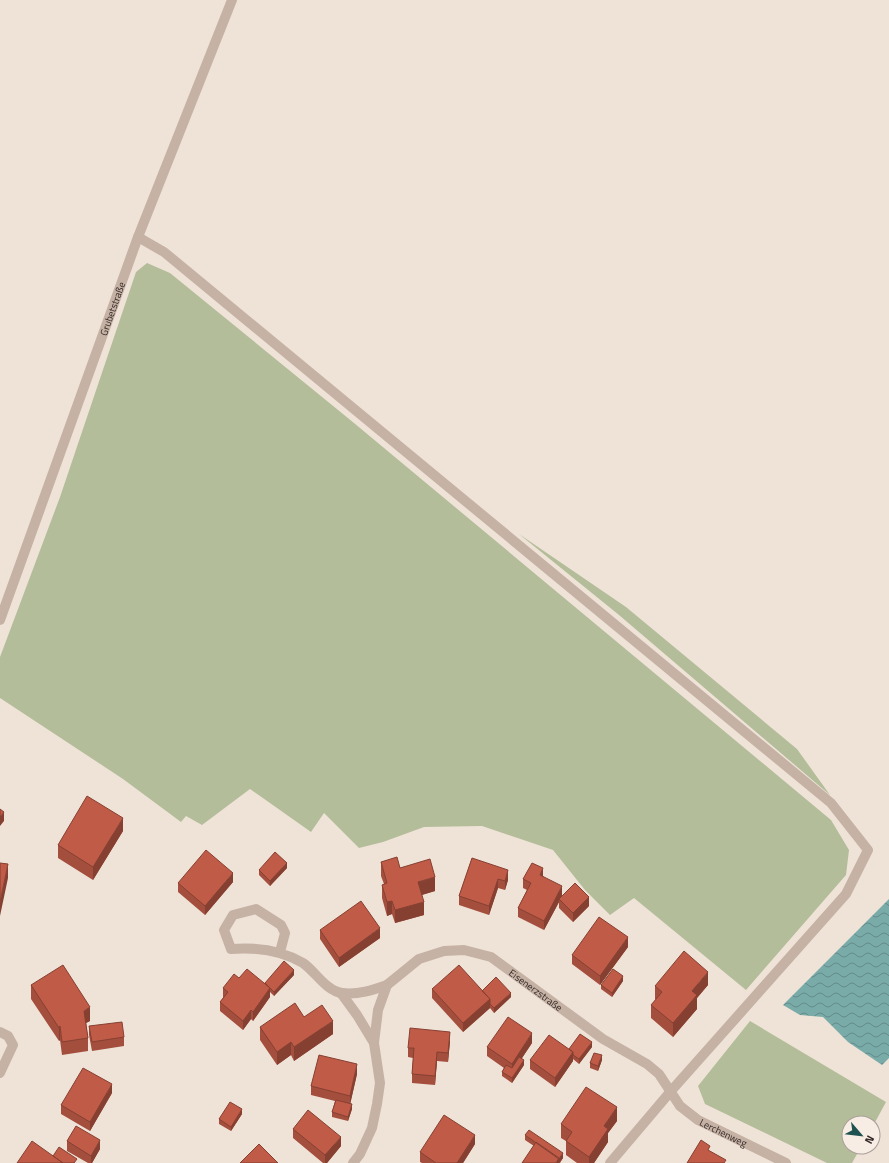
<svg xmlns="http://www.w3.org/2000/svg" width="889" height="1163" font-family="'Titillium Web',sans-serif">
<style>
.grass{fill:#b4bd9a}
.water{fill:url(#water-waves)}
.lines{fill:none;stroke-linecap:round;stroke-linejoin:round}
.street{stroke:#c6b2a5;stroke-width:10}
.wall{fill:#a44e3d}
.shaded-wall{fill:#864032}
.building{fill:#bf5b47;stroke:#864032}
.labels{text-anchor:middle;stroke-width:3.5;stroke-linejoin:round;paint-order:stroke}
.street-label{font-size:10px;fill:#332926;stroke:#f8ede4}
</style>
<defs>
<pattern id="water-waves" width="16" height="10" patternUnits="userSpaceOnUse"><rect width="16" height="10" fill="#79aba9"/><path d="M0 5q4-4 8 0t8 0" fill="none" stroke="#648b89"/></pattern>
</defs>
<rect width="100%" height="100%" fill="#efe3d8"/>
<path class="grass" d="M147 263 170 273 354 423 831 820 849 850 846 875 746 990 634 898 610 915 585 890 553 850 482 826 424 827 383 842 359 848 324 813 311 832 250 789 202 825 186 816 181 822 123 779 0 698V657L60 497 136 272Z
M519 534 626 607 797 749 830 795 619 615Z
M750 1021 886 1102 873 1126V1123H849V1147H861L852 1163H827L705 1104 698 1086Z"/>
<path class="water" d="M889 899V1058L882 1065 848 1042 823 1017 800 1015 783 1005Z"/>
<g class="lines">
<g class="street">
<path d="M138 237 164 252 831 803 868 850 846 894 671 1091 610 1163"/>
<path id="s1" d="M0 620 138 237 232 0"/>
<path d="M280 952 285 933 281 925 256 909 233 915 224 930 231 949C256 947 281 950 303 963 315 971 326 991 342 993 358 995 373 990 387 985"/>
<path d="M341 993 357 1015 374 1043"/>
<path d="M0 1032 8 1036 13 1045 0 1073"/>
<path id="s2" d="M353 1163 360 1154 372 1128 377 1104 380 1083 374 1043 378 1010 387 985 419 959 444 951 464 950 491 957 603 1039 647 1064 659 1074 680 1106 698 1120 786 1163"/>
</g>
</g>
<path class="wall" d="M123 831 93 880 58 858V845Z
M472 858 508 880 505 890 498 888 489 915 459 905V896Z
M381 862 400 868 435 891 422 895 424 915 395 923 392 914 387 916 382 898V885L384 884 381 876Z
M287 868 270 886 259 875V870Z
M543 876 562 895 589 906 573 922 559 908V902L544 930 518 917V908L527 890 523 888V879Z
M233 882 205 915 178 892V883Z
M320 930 380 938 339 967 320 939Z
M628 947 600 985 572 964V955Z
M294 975 274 996 270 992V997L253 1021 251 1019 243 1030 220 1011V1002L223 998V988L239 978 265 983Z
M623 981 612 997 601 989V985Z
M31 985 90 1021 86 1023 88 1038V1051L62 1055 60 1040 59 1041 31 999Z
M708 985 697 998V1009L673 1037 651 1018V1005L656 1000 655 999V986Z
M432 989 482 991 511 997 494 1013 490 1008 463 1032 432 998Z
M304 1017 333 1034 294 1061 291 1055 277 1065 260 1040V1027Z
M89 1026 124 1037V1046L92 1051 89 1035Z
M450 1041 448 1062 437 1061 435 1085 412 1083V1074L413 1058 408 1057V1048Z
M532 1043 522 1058 524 1065 512 1083 502 1076V1072L504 1068 487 1056V1047Z
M592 1047 579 1064 573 1059V1061L555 1087 530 1069V1060L569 1049Z
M602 1060 598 1071 590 1068V1063Z
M357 1074 350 1104 352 1109 348 1121 332 1117V1112L335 1101 311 1095V1086Z
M112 1093 90 1131 61 1114V1105Z
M242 1114 231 1131 219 1124V1119Z
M617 1121 608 1133V1142L594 1163H577L566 1155V1141L561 1138V1124Z
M293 1129 341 1146 327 1163H323L293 1138Z
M525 1135 563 1158 560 1163H522L534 1146 525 1140Z
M67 1141 100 1149 92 1163H88L67 1151Z
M475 1144 463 1163H422L420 1162V1152Z"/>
<path class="shaded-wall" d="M4 812V821L0 826V817Z
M123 818V831L93 880V867Z
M287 863V868L270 886V881Z
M8 864V878L0 916V902Z
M543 868V878L540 875Z
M508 870V880L505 890V881Z
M233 873V882L205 915V906Z
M435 877V891L418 896V882Z
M498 879V888L489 915V906Z
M562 886V895L559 899V902L544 930V921Z
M589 897V906L573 922V913Z
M392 901V914L387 916V902Z
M424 902V915L395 923V910Z
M380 928V938L339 967V958Z
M628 937V947L600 985V976Z
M294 970V975L274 996V992Z
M708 972V985L697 998V1009L673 1037V1023L692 991Z
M623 976V981L612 997V993Z
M270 988V997L253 1021V1012Z
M511 993V997L494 1013V1008Z
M490 999V1008L463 1032V1023Z
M90 1007V1021L84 1024V1011Z
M251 1010V1019L243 1030V1021Z
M333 1021V1034L294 1061V1047Z
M60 1026V1040L59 1041V1028Z
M450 1032V1041L448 1062V1053Z
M532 1033V1043L512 1073V1064Z
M291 1042V1055L277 1065V1052Z
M592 1042V1047L579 1064V1059Z
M437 1052V1061L435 1085V1076Z
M573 1052V1061L555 1087V1078Z
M602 1055V1060L598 1071V1066Z
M524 1060V1065L512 1083V1078Z
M357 1064V1074L350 1105V1096Z
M112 1084V1093L90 1131V1122Z
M352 1104V1109L348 1121V1117Z
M617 1107V1121L608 1133V1142L594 1163H589V1157L604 1126Z
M242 1109V1114L231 1131V1127Z
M475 1135V1144L463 1163H457Z
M341 1137V1146L327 1163H325V1155Z
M100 1140V1149L92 1163H91V1156Z
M563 1153V1158L559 1163V1159Z
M559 1158V1163H556Z"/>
<path class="building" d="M87 796 123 818 93 867 58 845Z
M0 809 4 812 0 817Z
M206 850 233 873 205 906 178 883Z
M275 852 287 863 270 881 259 870Z
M397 857 400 868 430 859 435 877 418 882 424 902 395 910 392 901 387 902 382 885 387 883 381 862Z
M472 858 508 870 505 881 498 879 489 906 459 896Z
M0 863 8 864 0 902Z
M532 863 543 868 540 875 562 886 544 921 518 908 531 883 523 879Z
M575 883 589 897 573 913 559 899Z
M361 901 380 928 339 958 320 930Z
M599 917 628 937 600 976 572 955Z
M684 951 708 972 692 991 697 995 673 1023 651 1005 662 992 655 986Z
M284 961 294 970 274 992 265 983Z
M63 965 90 1007 84 1011 88 1038 62 1042 60 1026 59 1028 31 985Z
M459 965 490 999 463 1023 432 989Z
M247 969 270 988 253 1012 251 1010 243 1021 220 1002 228 992 223 988 234 974 239 978Z
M613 969 623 976 612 993 601 985Z
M496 977 511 993 494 1008 490 1004V999L482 991Z
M295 1003 304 1017 322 1005 333 1021 294 1047 291 1042 277 1052 260 1027Z
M508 1017 532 1033 512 1064 487 1047Z
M122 1022 124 1037 92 1042 89 1026Z
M410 1028 450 1032 448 1053 437 1052 435 1076 412 1074 414 1048H408Z
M580 1034 592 1042 579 1059 573 1055V1052L569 1049Z
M549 1035 573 1052 555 1078 530 1060Z
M594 1053 602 1055 598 1066 590 1063Z
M319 1055 357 1064 350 1096 311 1086Z
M519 1057 524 1060 512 1078 502 1072 506 1065 512 1068Z
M83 1068 112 1084 90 1122 61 1105Z
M586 1087 617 1107 604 1126 608 1129 589 1157 566 1141 572 1132 561 1124Z
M336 1100 352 1104 348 1117 332 1112Z
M230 1102 242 1109 231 1127 219 1119Z
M308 1110 341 1137 325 1155 293 1129Z
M444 1115 475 1135 457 1163H436L420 1152Z
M76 1126 100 1140 91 1156 67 1141Z
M529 1130 563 1153 559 1159 525 1135Z
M701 1140 710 1146 708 1150 726 1160 724 1163H687Z
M32 1141 63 1163H17Z
M536 1142 559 1158 556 1163H522Z
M259 1144 278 1163H240Z
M59 1147 77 1159 74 1163H63L53 1156Z"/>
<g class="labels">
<g class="street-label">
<text dy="4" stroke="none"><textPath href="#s1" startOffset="331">Grubetstraße</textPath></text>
<text dy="4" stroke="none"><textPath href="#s2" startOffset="357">Eisenerzstraße</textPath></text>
<text dy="4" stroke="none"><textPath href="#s2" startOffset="596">Lerchenweg</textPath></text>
</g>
</g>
<g transform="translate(861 1135) rotate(118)"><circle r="19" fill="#f8ede4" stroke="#a99f98"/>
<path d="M0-3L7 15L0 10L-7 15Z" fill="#1e5251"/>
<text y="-6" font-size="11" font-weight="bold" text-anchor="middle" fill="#332926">N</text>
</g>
</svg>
